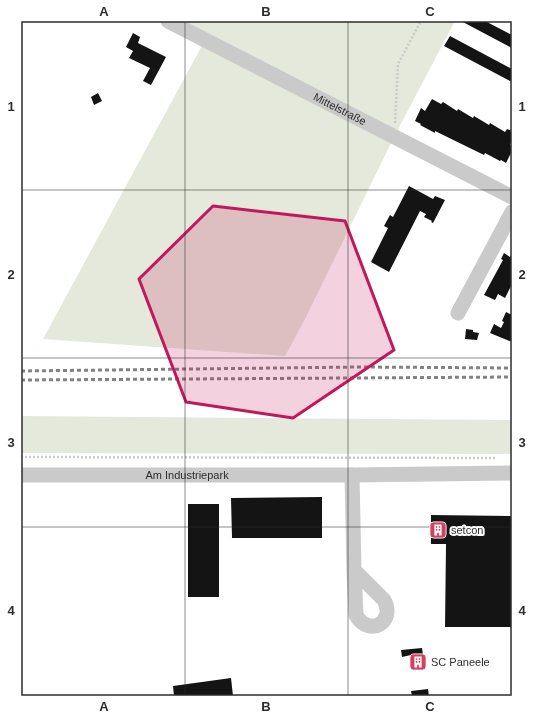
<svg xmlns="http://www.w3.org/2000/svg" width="533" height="717" font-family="Arial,sans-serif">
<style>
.green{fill:#e4e9dc}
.building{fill:#141414}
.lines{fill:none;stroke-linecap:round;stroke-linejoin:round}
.path{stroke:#cacaca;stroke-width:2.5;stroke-dasharray:2 2;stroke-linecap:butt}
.minor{stroke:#cacaca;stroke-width:15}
.rail{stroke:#828282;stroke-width:3;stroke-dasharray:4 3;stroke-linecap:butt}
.marked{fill:#c2185b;fill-opacity:0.2;stroke:#c2185b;stroke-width:3;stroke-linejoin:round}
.grid{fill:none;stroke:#2d2d2d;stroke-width:1;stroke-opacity:0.55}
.labels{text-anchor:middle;stroke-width:4;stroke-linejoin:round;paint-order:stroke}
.street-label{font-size:11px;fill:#2d2d2d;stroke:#fff}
.poi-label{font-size:11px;fill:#2d2d2d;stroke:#fff;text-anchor:start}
.neatline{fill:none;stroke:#2d2d2d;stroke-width:1.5}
.grid-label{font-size:13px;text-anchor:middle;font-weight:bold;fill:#2d2d2d}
</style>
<rect width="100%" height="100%" fill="#fff"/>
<path class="green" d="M191 21H455L394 137 304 321 285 356 43 339 205 40 187 31Z
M21 416 512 420V454L21 453Z"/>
<path class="building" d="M461 21H485L512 35V48Z
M133 33 140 37 138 43 166 57 151 85 143 81 150 68 129 58 133 51 126 47Z
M450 36 512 69V82L444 46Z
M98 93 102 101 94 105 91 97Z
M432 99 441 104 443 102 457 111 458 109 473 118 474 116 489 125 490 123 505 132 507 129 512 131V141L510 145 512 146V151L506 163 501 160 500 161 485 153 484 155 435 131V133L420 125 421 124 415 121 421 108 425 111Z
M409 186 433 199 435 196 445 200 433 223 431 222 432 221 424 217 426 214 420 211 389 272 371 262 388 228 384 226 390 215 393 217Z
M504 253 510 257 512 253V284L505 298 498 294 495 300 484 295 503 260 501 259Z
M506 312 512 315V342L490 333 494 324 501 328 504 322 502 321Z
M466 329 473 330V332L479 333 477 340 465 339Z
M322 497V538H232L231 498Z
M188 504H219V597H188Z
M431 515 512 516V627H445L446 544H431Z
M422 648 425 668 412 670 411 655 402 657 401 650Z
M231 678 233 696H174L173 686Z
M428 689 429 696H412L411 691Z"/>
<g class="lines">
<path class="path" d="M395 123 398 64 421 21
M21 457 496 458"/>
<g class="minor">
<path id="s1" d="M168 21 512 197"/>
<path d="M458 313 512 212"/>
<path id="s2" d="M21 475H352L512 473"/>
<path d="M352 475 354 570 356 615C369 638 396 622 384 600L354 570"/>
</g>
<path class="rail" d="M21 371 360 367 512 368
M21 380 512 377"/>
</g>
<path class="marked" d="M213 206 345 221 394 350 293 418 186 402 139 279Z"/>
<path class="grid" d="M185 21V696M348 21V696M21 190H512M21 358H512M21 527H512"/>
<defs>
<g id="building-square" transform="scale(0.9)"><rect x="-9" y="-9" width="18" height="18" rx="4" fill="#d0425d" stroke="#fff"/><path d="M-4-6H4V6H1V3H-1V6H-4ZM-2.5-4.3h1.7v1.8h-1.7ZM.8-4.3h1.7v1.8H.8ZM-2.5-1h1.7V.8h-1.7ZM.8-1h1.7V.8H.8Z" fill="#fff"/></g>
</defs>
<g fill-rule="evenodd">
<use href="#building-square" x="438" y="530"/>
<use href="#building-square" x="418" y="662"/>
</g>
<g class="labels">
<g class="street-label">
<text dy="4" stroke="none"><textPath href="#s1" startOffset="193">Mittelstraße</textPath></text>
<text dy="4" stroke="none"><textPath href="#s2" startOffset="166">Am Industriepark</textPath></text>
</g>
<g class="poi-label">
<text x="451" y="534">setcon</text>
<text x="431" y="666">SC Paneele</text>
</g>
</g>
<rect width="533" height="717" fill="none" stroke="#ffffff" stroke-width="44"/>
<rect x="22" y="22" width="489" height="673" class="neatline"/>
<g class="grid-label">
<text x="104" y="16">A</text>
<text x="266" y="16">B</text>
<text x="430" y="16">C</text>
<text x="11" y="111">1</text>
<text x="522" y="111">1</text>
<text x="11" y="279">2</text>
<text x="522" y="279">2</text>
<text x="11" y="447">3</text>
<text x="522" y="447">3</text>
<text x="11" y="615">4</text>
<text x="522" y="615">4</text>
<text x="104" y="711">A</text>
<text x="266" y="711">B</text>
<text x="430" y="711">C</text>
</g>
</svg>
